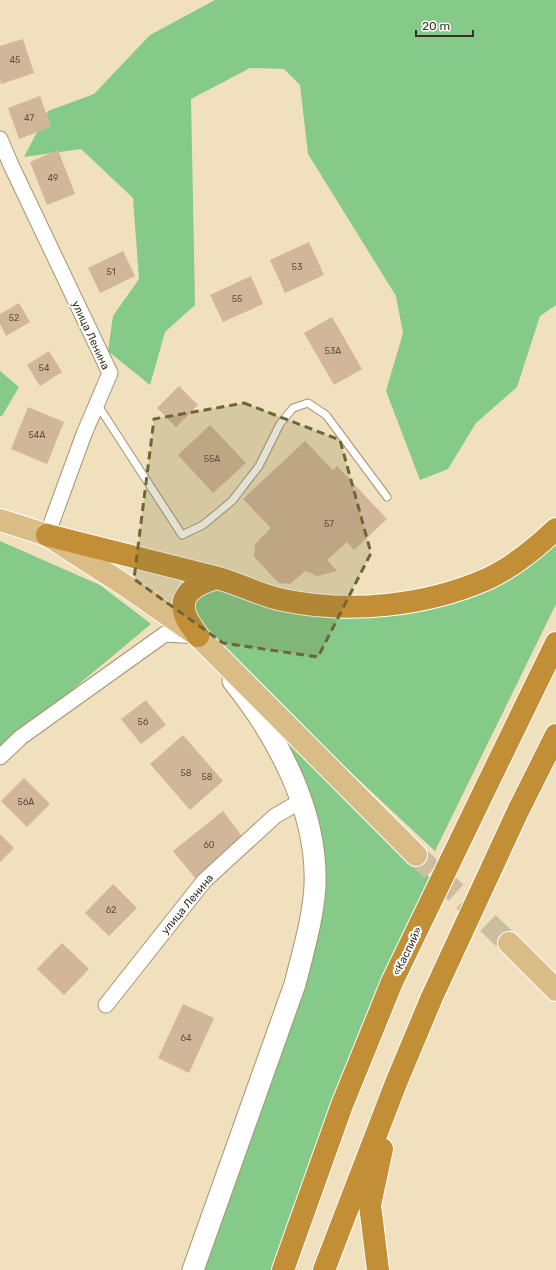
<svg xmlns="http://www.w3.org/2000/svg" width="556" height="1270" font-family="Rubik,sans-serif">
<style>
.green{fill:#85ca89}
.building{fill:#d2b69a}
.lines{fill:none;stroke-linecap:round;stroke-linejoin:round}
.primary-tunnel{stroke:#ccbd9e;stroke-width:22;stroke-dasharray:22 11;stroke-linecap:butt}
.lane-casing{stroke:#a49473;stroke-width:9}
.street-casing{stroke:#a49473;stroke-width:17}
.secondary-casing{stroke:#a49473;stroke-width:23}
.primary-casing{stroke:#fff;stroke-width:24}
.highway-casing{stroke:#fff;stroke-width:24}
.lane{stroke:#fff;stroke-width:7}
.street{stroke:#fff;stroke-width:15}
.secondary{stroke:#fff;stroke-width:21}
.primary{stroke:#dabc87;stroke-width:22}
.highway{stroke:#c28f37;stroke-width:22}
.highway-bridge-casing{stroke:#fff;stroke-width:24;stroke-linecap:butt}
.highway-bridge{stroke:#c28f37;stroke-width:22}
.marked{fill:#6e6733;fill-opacity:0.2;stroke:#6e6733;stroke-width:3;stroke-dasharray:8 5;stroke-linejoin:round}
.labels{text-anchor:middle;stroke-width:4;stroke-linejoin:round;paint-order:stroke}
.number-label{font-size:9px;fill:#5f5342}
.street-label{font-size:11px;fill:#393224;stroke:#fff}
</style>
<rect width="100%" height="100%" fill="#f1e0bd"/>
<path class="green" d="M215 0H556V305L540 316 517 387 476 423 448 469 420 480 386 391 403 333 396 296 308 154 300 85 284 69 250 68 191 99 195 305 165 332 150 385 108 351 113 316 139 279 133 198 81 149 24 157 48 111 94 94 150 35Z
M0 371 19 387 2 416H0Z
M556 534V604L435 851 199 631 189 605 208 585 236 591 412 604Z
M0 541 100 585 151 624 0 750Z
M254 701 429 877 387 980 274 1270H199L300 985 318 841Z"/>
<path class="building" d="M23 39 34 73 1 84 0 79V46Z
M40 96 51 127 19 139 8 108Z
M58 150 75 194 47 205 30 162Z
M309 242 324 275 285 293 270 260Z
M123 251 135 276 100 293 88 268Z
M251 276 263 304 223 322 210 295Z
M19 303 30 322 6 336 0 324V314Z
M332 317 362 369 334 385 304 333Z
M49 351 62 372 40 386 27 365Z
M179 386 198 405 176 427 157 408Z
M28 407 64 422 47 464 11 449Z
M210 425 246 463 213 493 178 455Z
M305 441 333 470 337 466 387 519 354 550 347 542 327 560 337 571 317 576 305 571 290 584 279 583 254 557 255 544 271 528 243 499Z
M146 700 166 725 141 744 121 719Z
M183 735 223 781 190 810 150 764Z
M24 778 50 804 27 827 1 801Z
M223 811 244 839 195 878 173 851Z
M0 834 14 848 0 862Z
M113 884 137 908 109 936 85 913Z
M62 943 89 969 64 995 37 969Z
M183 1004 214 1018 189 1073 158 1058Z"/>
<g class="lines">
<path class="primary-tunnel" d="M416 855 509 943"/>
<g class="lane-casing">
<path id="lane" d="M97 404 182 535 203 525 232 501 259 466 280 424 293 408 308 403 326 415 387 497"/>
</g>
<g class="street-casing">
<path id="street" d="M0 139 11 165 110 373 84 434 47 535
M0 757 21 737 165 634 198 636
M106 1005 204 881 275 816 301 801"/>
</g>
<g class="secondary-casing">
<path id="secondary" d="M193 1270 295 984C303 952 313 919 315 886 318 812 278 737 233 681"/>
</g>
<g class="primary-casing">
<path id="primary" d="M0 520 47 535 126 586 198 636 416 855
M509 943 556 990"/>
</g>
<g class="highway-casing">
<path id="highway" d="M47 535C103 549 159 563 214 577 238 583 259 595 283 600 350 614 425 606 487 579 513 567 536 548 556 529
M198 636C195 631 191 626 188 621 174 595 196 584 217 578
M487 785 556 643
M518 811 556 735
M283 1270 342 1105 392 982
M324 1270 396 1083 432 997
M378 1270 370 1205 382 1149"/>
</g>
<use href="#lane" class="lane"/>
<use href="#street" class="street"/>
<use href="#secondary" class="secondary"/>
<use href="#primary" class="primary"/>
<use href="#highway" class="highway"/>
<g class="highway-bridge-casing">
<path id="highway-bridge" d="M392 982 487 785
M432 997 518 811"/>
</g>
<use href="#highway-bridge" class="highway-bridge"/>
</g>
<path class="marked" d="M244 403 340 440 371 553 318 657 223 643 134 579 154 419Z"/>
<g class="labels">
<g class="number-label">
<text x="15" y="63">45</text>
<text x="29" y="121">47</text>
<text x="53" y="181">49</text>
<text x="297" y="270">53</text>
<text x="111" y="275">51</text>
<text x="237" y="302">55</text>
<text x="14" y="321">52</text>
<text x="333" y="354">53А</text>
<text x="44" y="371">54</text>
<text x="37" y="438">54А</text>
<text x="212" y="462">55А</text>
<text x="329" y="527">57</text>
<text x="143" y="725">56</text>
<text x="186" y="776">58</text>
<text x="207" y="780">58</text>
<text x="26" y="805">56А</text>
<text x="209" y="848">60</text>
<text x="111" y="913">62</text>
<text x="186" y="1041">64</text>
</g>
<g class="street-label">
<text transform="translate(91 335) rotate(65)" y="4">улица Ленина</text>
<text transform="translate(187 904) rotate(-50)" y="4">улица Ленина</text>
<text transform="translate(407 951) rotate(-64)" y="4">«Каспий»</text>
</g>
</g>
<path d="M416 30v6h57v-6" fill="none" stroke="#393224" stroke-width="2"/>
<text x="422" y="30" font-size="12" fill="#393224" stroke="#ffffff" stroke-width="3" paint-order="stroke">20 m</text>
</svg>
